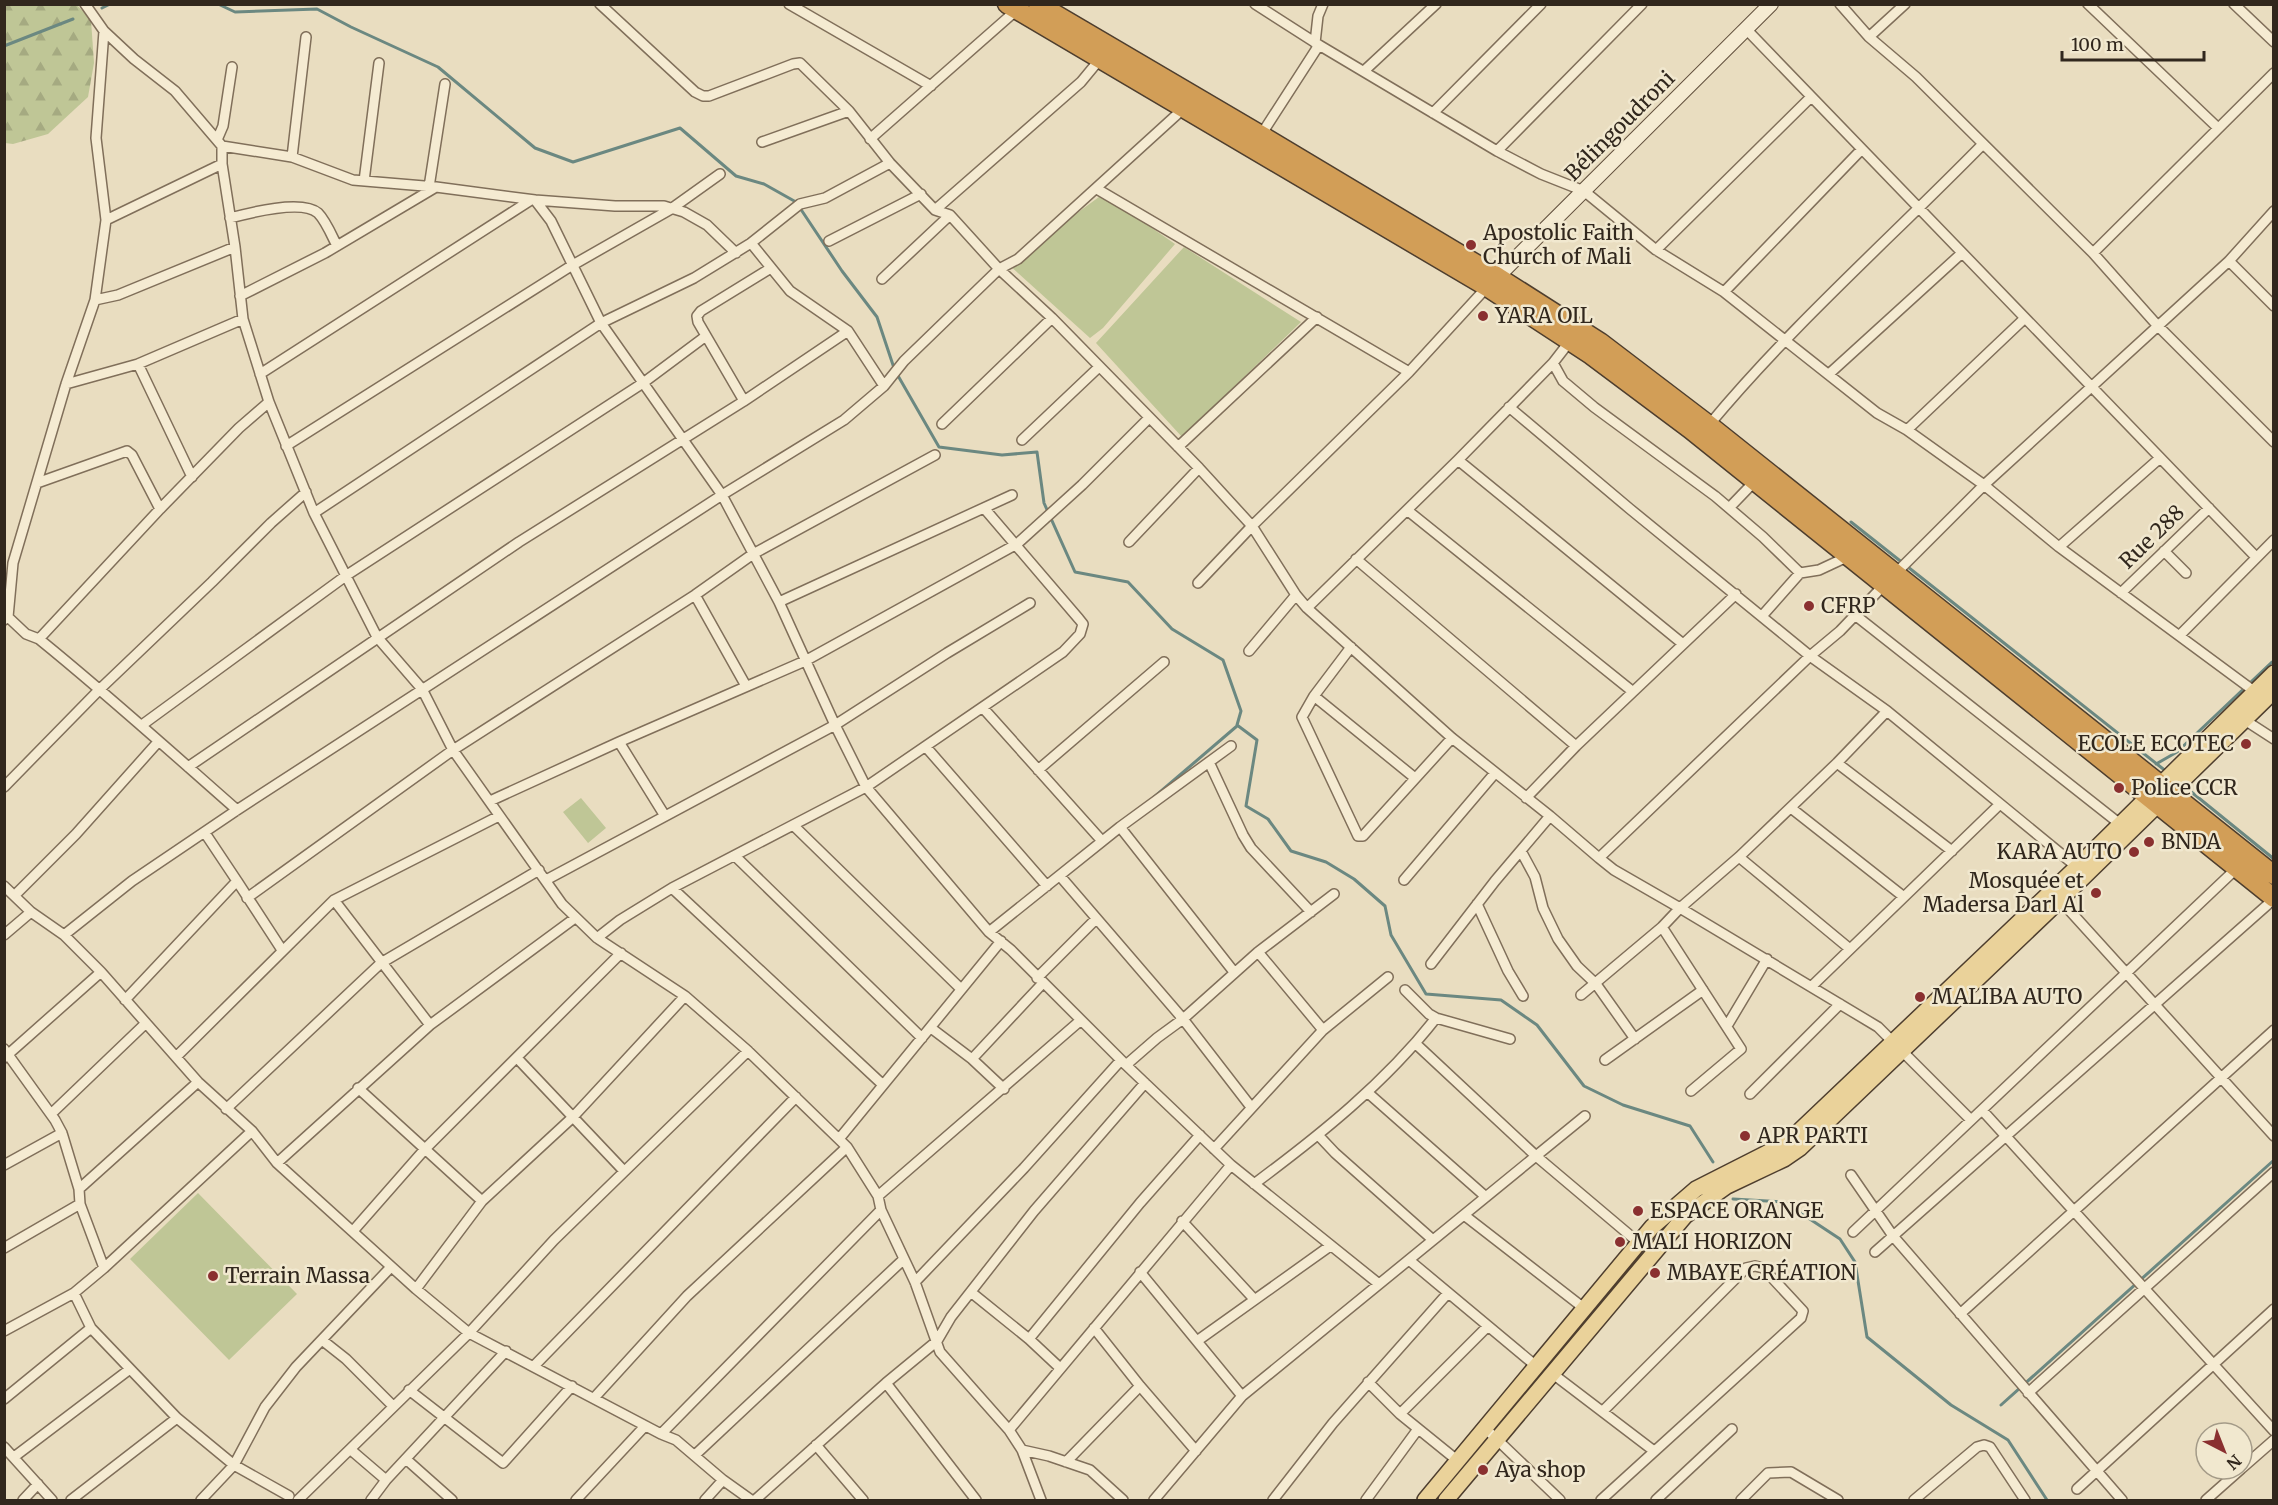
<svg xmlns="http://www.w3.org/2000/svg" width="2278" height="1505" font-family="Merriweather,serif">
<style>
.forest{fill:url(#forest-firs)}
.garden{fill:#bfc696}
.lines{fill:none;stroke-linecap:round;stroke-linejoin:round}
.stream{stroke:#6b8881;stroke-width:3}
.street-casing{stroke:#806f5a;stroke-width:12}
.secondary-casing{stroke:#62503d;stroke-width:16}
.primary-casing{stroke:#4e3e2e;stroke-width:18}
.highway-casing{stroke:#4e3e2e;stroke-width:21}
.street{stroke:#f5ebd2;stroke-width:9}
.secondary{stroke:#f5ebd2;stroke-width:14}
.primary{stroke:#ead29a;stroke-width:15}
.highway{stroke:#d29e57;stroke-width:18}
.poi-dot{fill:#8a3030;stroke:#f1e8cf;stroke-width:2}
.labels{text-anchor:middle;stroke-width:5;stroke-linejoin:round;paint-order:stroke}
.street-label{font-size:21px;fill:#31271d;stroke:#f1e8cf}
.poi-label{font-size:21px;fill:#31271d;stroke:#f1e8cf;text-anchor:start}
</style>
<defs>
<pattern id="forest-firs" width="22" height="20" patternUnits="userSpaceOnUse" patternTransform="scale(1.5)"><rect width="22" height="20" fill="#bfc696"/><path d="M5 1l3.5 6h-7zM16 11l3.5 6h-7z" fill="#a5aa81"/></pattern>
</defs>
<rect width="100%" height="100%" fill="#e9ddc0"/>
<path class="forest" d="M4 5H77L91 20 94 63 88 97 48 134 13 144 5 143Z"/>
<path class="garden" d="M1103 194 1175 244 1103 328 1090 338 1008 264Z
M1184 247 1301 322 1182 437 1096 343Z
M581 798 606 828 588 843 563 812Z
M198 1193 297 1294 229 1360 130 1259Z"/>
<g class="lines">
<path class="stream" d="M218 4 235 12 317 9 351 27 438 67 535 148 573 162 680 128 736 176 764 184 796 202 842 271 877 317 894 368
M102 8 110 4
M4 46 73 19
M897 374 939 447 1002 455 1037 452 1044 503 1075 572 1128 582 1172 629 1223 660 1241 711 1237 725 1257 740 1246 806 1268 819 1291 851 1326 862 1354 879 1385 906 1391 935 1426 994 1501 1000 1537 1025 1584 1086 1623 1105 1690 1126 1713 1162
M1851 522 2167 772
M2156 764 2177 752 2272 662
M2184 786 2274 859
M1153 798 1237 726
M1733 1199 1784 1202 1840 1239 1855 1262 1867 1337 1951 1405 2008 1440 2047 1500
M2001 1405 2274 1160"/>
<g class="street-casing">
<path id="street" d="M85 4 104 31 134 59 175 91 222 146V164L235 247 243 319 269 402 314 513 377 637 422 689 453 750 562 904 597 938 685 996 748 1051 847 1147 878 1196 881 1210 915 1282 940 1352 1009 1430 1022 1450 1041 1500
M600 4 695 92 703 96H709L793 64 800 63 849 111 890 163 935 210 950 215 999 269 1052 318 1199 468 1252 526 1296 595 1307 608
M789 4 931 86
M1255 4 1319 45 1497 151 1642 4
M1840 4 1869 37 1916 77 2093 253 2157 325 2274 442
M2088 4 2218 128
M2234 4 2274 42
M1746 29 2256 557
M1869 37 1905 4
M1315 43 1318 16 1323 4
M1364 71 1436 4
M1433 113 1541 4
M1261 135 1319 45
M870 139 1019 8
M217 140 223 126 232 67
M762 142 849 111
M222 146 292 157 353 180 436 187 535 200 615 206H664L684 212 707 225 736 253
M1497 151 1541 174 1584 191 1656 250 1724 292 1877 413 1907 430 1984 485 2059 547 2258 694
M292 157 306 37
M364 181 379 63
M429 187 445 84
M1097 189 1409 372
M535 200 551 221 601 323 722 495 779 602 835 725 866 787 989 932 1011 950 1126 1065 1231 1165 1379 1284
M935 210 1081 82 1100 59
M230 218C249 213 302 199 318 213 326 221 332 236 337 246
M106 220 222 164
M829 241 921 194
M751 243 790 291 848 331 884 386
M1656 250 1811 97
M2093 253 2274 73
M2229 261 2274 306
M882 279 950 215
M1724 292 1862 149
M240 296 325 253 436 187
M95 300 118 295 235 247
M1570 341 1553 363 1458 460 1307 608 1452 738 1550 816 1599 858 1614 870 1680 908 1878 1027 1971 1120
M1553 363 1563 381 1594 407 1715 496 1763 537 1800 573 1819 570 1849 556
M138 364 192 477
M260 374 531 200
M1829 374 1962 253
M66 384 138 364 243 319
M744 401 698 322 697 316 701 311 771 268
M1509 407 1630 509 1810 656 1887 711 2077 867
M942 424 1052 318
M1709 425C1792 325 1891 238 1982 145
M1907 430 2025 318
M1022 440 1099 367
M286 446 571 266 671 209 720 174
M1178 447 1317 317
M1458 460 1683 644
M37 483 127 451 132 455 160 509
M1729 508 1755 481
M1407 510 1632 691
M314 513 601 323 694 278 751 243 800 204 825 198 890 163
M1129 542 1199 468
M2059 547 2160 458
M2164 551 2186 573
M1356 559 1576 746
M1895 574 1984 485 2229 261 2274 211
M1198 583 1252 526 1409 372 1487 287
M2121 593 2209 508
M695 595 746 686
M779 602 1012 495
M1855 615 2120 824
M1762 616 1800 573
M8 617 26 634 39 639 160 509 239 428 269 402
M4 620 8 617 13 563 66 384 95 300 106 220 96 138 104 31
M2180 635 2274 540
M39 639C107 694 171 752 237 810
M1351 647 1314 696 1302 717 1358 836H1363L1452 738
M1249 651 1296 595
M1314 696 1415 778
M983 708 1102 841
M2240 717 2274 739
M142 725 347 575 643 383 706 336
M619 742 665 816
M926 747 1047 886
M1209 762 1243 835 1251 848 1311 912
M1837 763 1952 851
M188 767 519 542 744 401 848 331
M1038 770 1164 662
M4 787 100 689 212 582 271 523 306 492
M1526 798 1576 746 1736 594
M490 801 619 742 805 661 1017 544 1082 485 1149 418
M1791 808 1904 897
M793 825 961 989
M1120 827 1234 972
M205 833 237 881
M1521 851 1535 877 1543 908 1558 939 1577 966 1596 984 1635 1039
M735 856 922 1038
M1739 857 1850 949
M1599 858 1810 656 1840 631 1885 584
M1060 876 1183 1019 1251 1107
M546 880 835 725 947 653 1030 603
M1404 880 1495 773
M4 886 31 912 64 935 101 972 198 1082 252 1131 277 1163 416 1289 469 1333 661 1434 676 1440 723 1480 751 1500
M672 888 882 1084
M15 895 76 834 158 742
M247 898 453 750 695 595 753 554 935 455
M334 900 430 1025
M2060 900 2274 1136
M1477 904 1508 971 1523 996
M1662 927 1741 1049 1691 1091
M989 932 1120 827 1231 746
M4 935 31 912
M64 935 132 881 237 810 722 495 844 420 884 386 904 361 999 269 1018 259 1183 109
M597 938 620 920 672 888 866 787 1063 652 1080 634 1083 624 1079 619 984 508
M1258 952 1323 1030
M1431 964 1495 881 1550 816
M1037 978 1096 919
M1812 986 2000 804
M1405 990 1429 1014 1436 1018 1510 1039
M1581 995 1662 927 1680 908 1739 857 1837 763 1887 711
M125 1000 237 881 282 950
M1727 1026 1767 959
M931 1028 972 1059 1004 1089
M1416 1044 1536 1156 1639 1243
M4 1049 55 1120 62 1133 79 1189 80 1204 104 1268
M176 1057 334 900 499 816
M4 1058 101 972
M517 1058 624 1171
M972 1059 1043 983
M1605 1060 1703 990
M1126 1065 1157 1038 1183 1019 1258 952 1334 894
M358 1088 482 1201
M1367 1092 1486 1197
M1750 1094 1840 1004
M226 1109 381 963 539 870
M1982 1110 2274 1431
M51 1114 146 1023
M1319 1136 1335 1153 1433 1240
M839 1139 1001 941
M1214 1149 1323 1030 1388 977
M277 1163 430 1025 575 918
M4 1165 62 1133
M1851 1175 1893 1236 2122 1500
M1254 1184C1320 1135 1385 1083 1436 1018
M79 1189 198 1082
M878 1196 1081 1020
M1464 1215 1585 1309
M1182 1221 1254 1299
M353 1231 425 1149 621 953
M1853 1232 2237 868
M4 1248 80 1204
M1875 1252 2274 899
M1409 1260 1536 1366
M1140 1272 1242 1396
M915 1282 1024 1168 1121 1060
M416 1289 482 1201 573 1117 685 996
M74 1293 91 1328 177 1418 234 1465 289 1496
M972 1293 1029 1339 1060 1368
M1960 1314 2274 1030
M1094 1328 1140 1386 1196 1451
M4 1331 74 1293 104 1268 252 1131
M1029 1339 1140 1203 1200 1135
M322 1340 346 1359 393 1406
M1197 1341 1330 1246
M534 1366 796 1097
M1553 1374 1654 1451
M1368 1382 1400 1414 1458 1461
M886 1383 976 1500
M409 1390 503 1463 572 1386
M2028 1393 2274 1172
M594 1398 687 1296 847 1147
M4 1399 91 1328
M1400 1414 1488 1326
M1485 1428 1560 1500
M1009 1430 1231 1165
M661 1434 881 1210
M816 1445 863 1500
M4 1447 52 1500
M351 1450 386 1480
M1022 1450 1049 1456 1090 1470 1123 1500
M695 1455 904 1259
M14 1457 130 1369
M407 1460 452 1500
M1066 1462 1140 1386
M2242 1468 2274 1440
M2077 1489 2274 1309
M23 1500 38 1484
M71 1500 177 1418
M201 1500 234 1465 265 1407 296 1367 391 1267
M298 1500 469 1333 554 1240 748 1051
M371 1500 386 1480 506 1351
M576 1500 645 1426
M705 1500 723 1480
M755 1500 886 1383 937 1341 951 1317 1034 1211 1145 1083
M1154 1500 1242 1396 1585 1116
M1273 1500 1333 1423 1448 1293
M1366 1500 1418 1429
M1601 1500 1801 1318 1803 1311 1763 1268 1755 1266 1746 1268 1603 1411
M1656 1500 1732 1429
M1741 1500 1768 1473 1791 1472 1838 1500
M1914 1500 1977 1447 1984 1445 1990 1447 2025 1500
M2206 1500 2241 1469"/>
</g>
<g class="secondary-casing">
<path id="secondary" d="M1492 282 1771 4"/>
</g>
<g class="primary-casing">
<path id="primary" d="M1425 1500 1652 1227 1696 1189 1767 1153 1791 1139 2077 867 2274 673
M1446 1500 1685 1216 1727 1186 1784 1159 1800 1148 2060 900 2274 691"/>
</g>
<g class="highway-casing">
<path id="highway" d="M1007 4 1487 287 1591 355 1690 429 2274 898
M1038 4 1261 135 1498 277 1600 342 1709 425 2274 875"/>
</g>
<use href="#street" class="street"/>
<use href="#secondary" class="secondary"/>
<use href="#primary" class="primary"/>
<use href="#highway" class="highway"/>
</g>
<g class="poi-dot">
<circle cx="1471" cy="245" r="6"/>
<circle cx="1483" cy="316" r="6"/>
<circle cx="1809" cy="606" r="6"/>
<circle cx="2246" cy="744" r="6"/>
<circle cx="2119" cy="788" r="6"/>
<circle cx="2149" cy="842" r="6"/>
<circle cx="2134" cy="852" r="6"/>
<circle cx="2096" cy="893" r="6"/>
<circle cx="1920" cy="997" r="6"/>
<circle cx="1745" cy="1136" r="6"/>
<circle cx="1638" cy="1211" r="6"/>
<circle cx="1620" cy="1242" r="6"/>
<circle cx="1655" cy="1273" r="6"/>
<circle cx="213" cy="1276" r="6"/>
<circle cx="1483" cy="1470" r="6"/>
</g>
<g class="labels">
<g class="street-label">
<text transform="translate(1620 126) rotate(-45)" y="7">Bélingoudroni</text>
<text transform="translate(2152 537) rotate(-44)" y="7">Rue 288</text>
</g>
<g class="poi-label">
<text x="1483" y="240">Apostolic Faith<tspan x="1483" dy="24">Church of Mali</tspan></text>
<text x="1495" y="323">YARA OIL</text>
<text x="1821" y="613">CFRP</text>
<text x="2234" y="751" text-anchor="end">ECOLE ECOTEC</text>
<text x="2131" y="795">Police CCR</text>
<text x="2161" y="849">BNDA</text>
<text x="2122" y="859" text-anchor="end">KARA AUTO</text>
<text x="2084" y="888" text-anchor="end">Mosquée et<tspan x="2084" dy="24">Madersa Darl Al</tspan></text>
<text x="1932" y="1004">MALIBA AUTO</text>
<text x="1757" y="1143">APR PARTI</text>
<text x="1650" y="1218">ESPACE ORANGE</text>
<text x="1632" y="1249">MALI HORIZON</text>
<text x="1667" y="1280">MBAYE CRÉATION</text>
<text x="225" y="1283">Terrain Massa</text>
<text x="1495" y="1477">Aya shop</text>
</g>
</g>
<rect width="2278" height="1505" fill="none" stroke="#31271d" stroke-width="12"/>
<g transform="translate(2224 1451) rotate(138)"><circle r="28" fill="#f1e8cf" stroke="#a49b88" stroke-width="1.5"/>
<path d="M0-4.5L10 22L0 15L-10 22Z" fill="#8a3030"/>
<text y="-9" font-size="16" font-weight="bold" text-anchor="middle" fill="#31271d">N</text>
</g>
<path d="M2062 51v9h142v-9" fill="none" stroke="#31271d" stroke-width="3"/>
<text x="2071" y="51" font-size="18" fill="#31271d" stroke="#f1e8cf" stroke-width="4.5" paint-order="stroke">100 m</text>
</svg>
